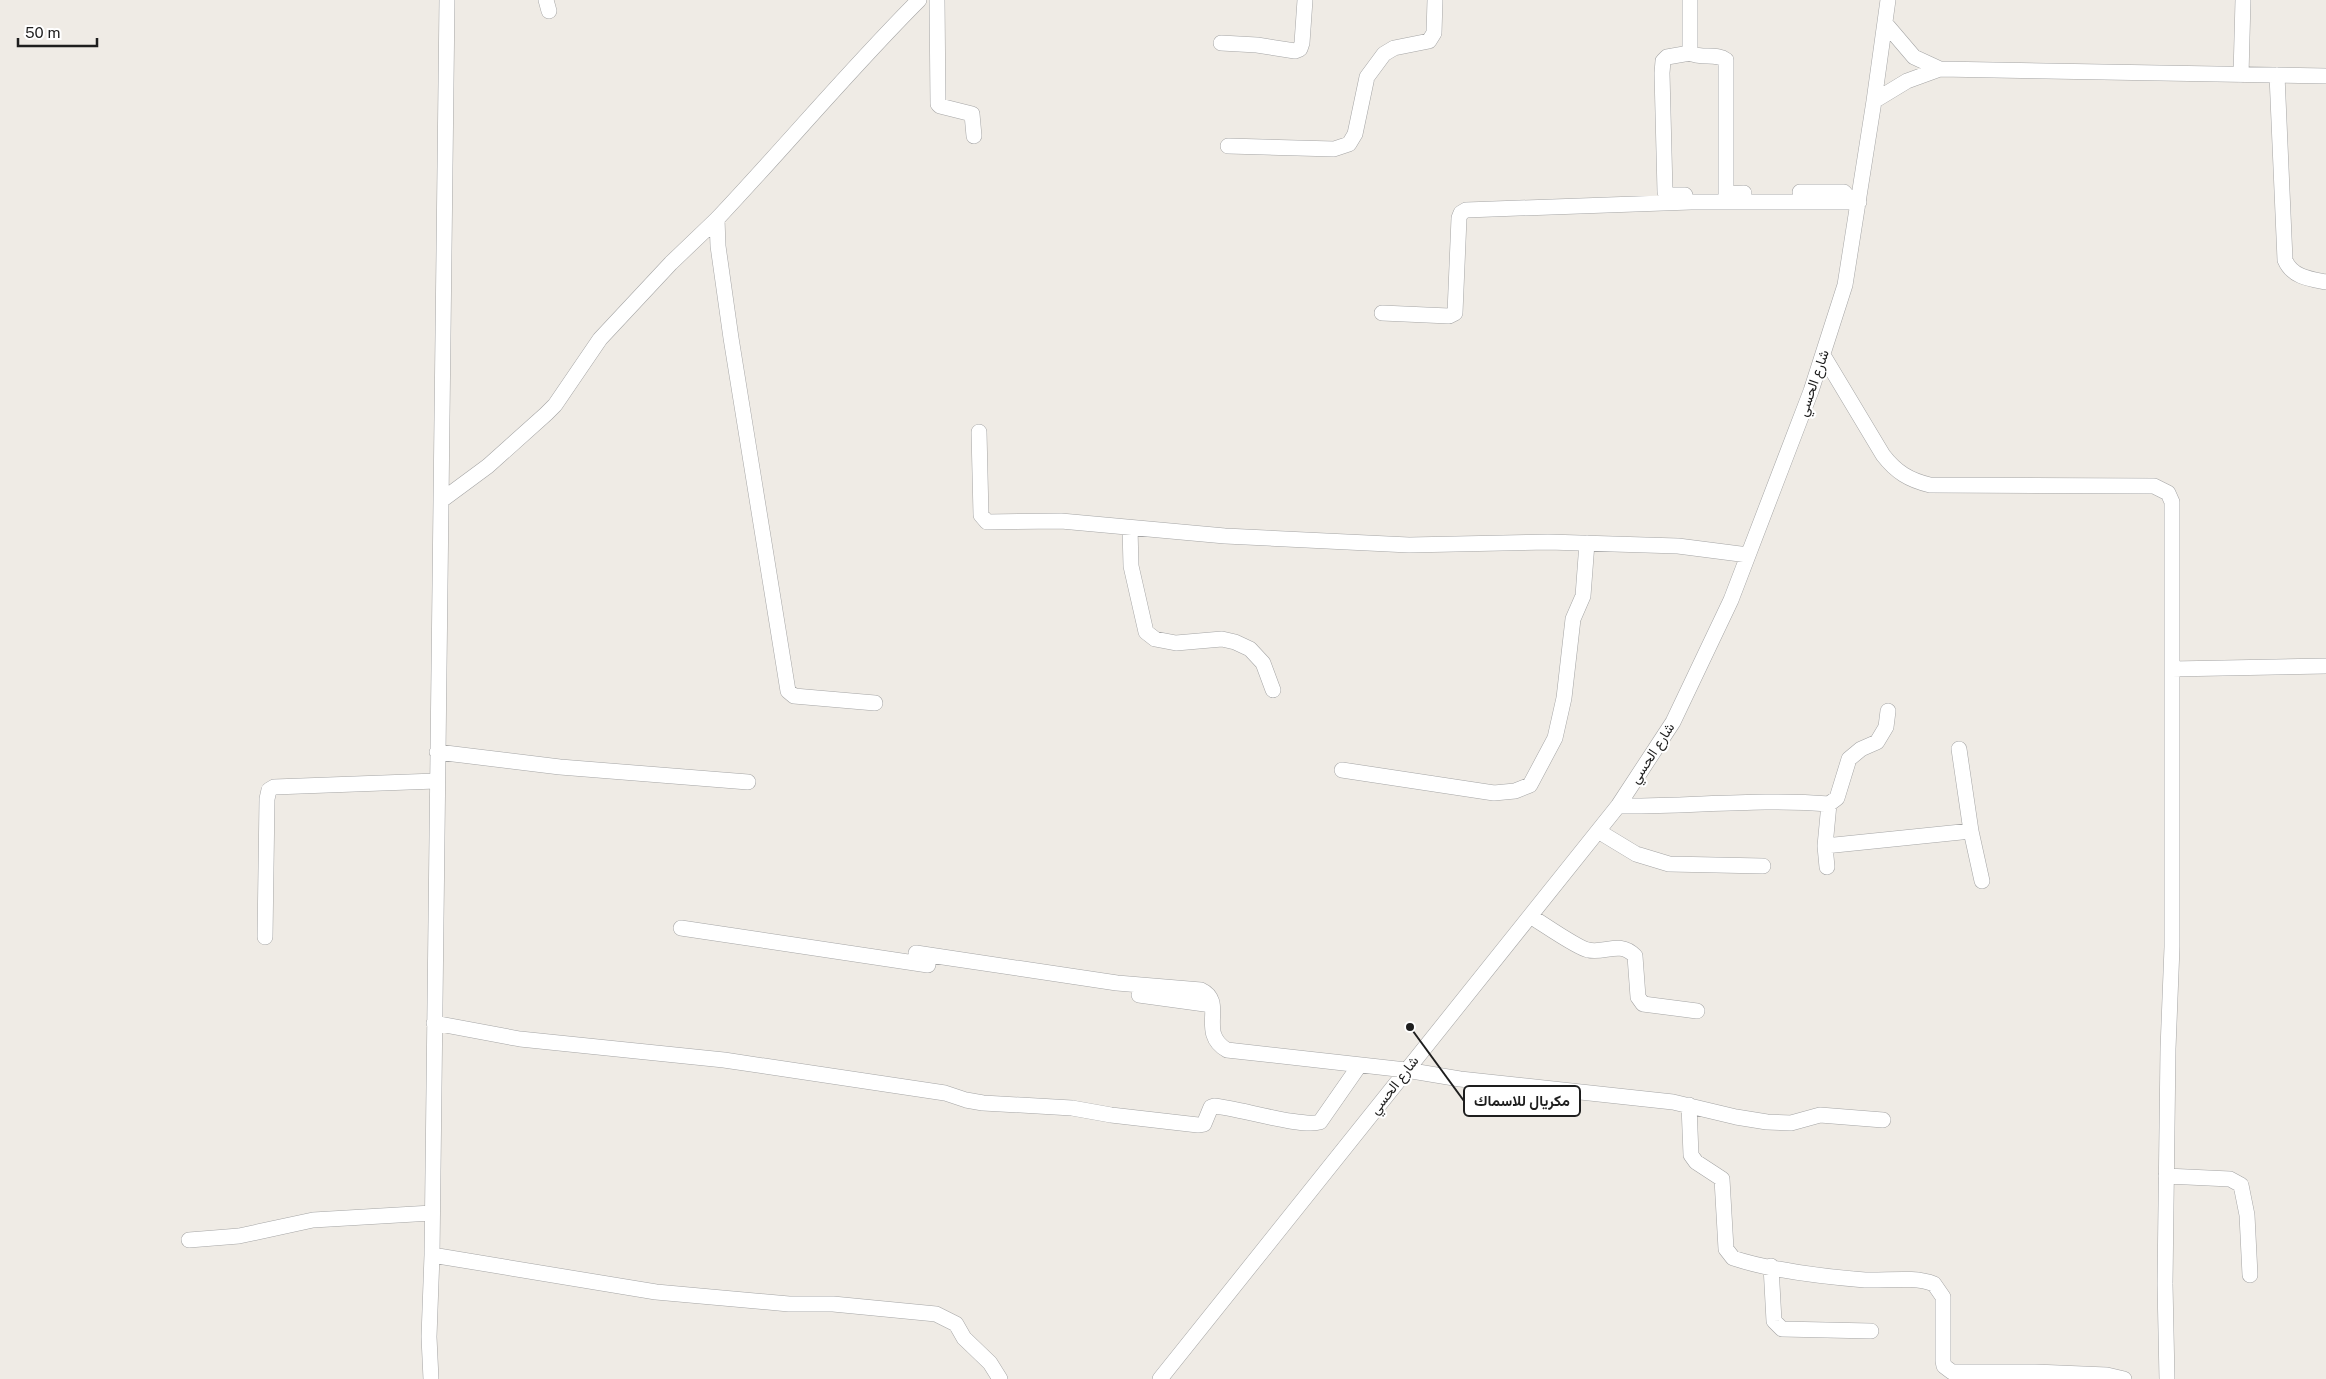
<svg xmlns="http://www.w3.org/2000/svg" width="2326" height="1379" font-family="'Public Sans',Vazirmatn,sans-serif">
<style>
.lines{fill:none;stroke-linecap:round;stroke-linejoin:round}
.minor-casing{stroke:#a5a5a5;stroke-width:16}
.minor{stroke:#fff;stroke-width:15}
.labels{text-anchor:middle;stroke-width:4;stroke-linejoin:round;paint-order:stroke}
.street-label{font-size:14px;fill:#1e1e1e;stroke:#fff}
.leader{fill:none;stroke:#1e1e1e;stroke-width:2}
.callout-dot{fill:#1e1e1e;stroke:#fff;stroke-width:2}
.callout{fill:#fff;stroke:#1e1e1e;stroke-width:2}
.callout-label{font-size:15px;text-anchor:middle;font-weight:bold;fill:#1e1e1e}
</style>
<rect width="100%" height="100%" fill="#efebe5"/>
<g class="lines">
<g class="minor-casing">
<path id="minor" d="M546 0 549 11
M937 0 938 104 940 106 972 114 974 136
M1690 0V53C1701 59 1717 53 1726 60V194L1744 193
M1885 23 1914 57 1940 69
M1221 43 1257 45 1295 51 1300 49 1302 43 1305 0
M2241 75 2243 0
M2277 75 2285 260C2292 277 2310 279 2326 282
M1874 101 1907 81 1940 69 2326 76
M1228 146 1334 149 1349 144 1355 134 1367 77 1384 54 1394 48 1429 41 1434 33 1435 0
M1800 192H1844L1849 198
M1685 195H1670L1665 192 1662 73 1663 61 1667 57 1690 53
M1382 313 1449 316 1455 313 1459 218 1461 213 1466 210 1691 202H1859
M1823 355 1883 455C1896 472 1909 480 1930 485L2154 486 2168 493 2172 502V947L2168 1049 2165 1284 2167 1379
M979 432 981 515 987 522 1061 521 1225 536 1409 545 1548 542 1678 546 1748 555
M442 500 488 466 546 414 555 405 600 339 671 263 717 219
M1130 528 1131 566 1146 632 1155 639 1176 643 1222 639 1235 642 1250 649 1263 663 1273 690
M2172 669 2326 666
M875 703 794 696 788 691 731 338 718 246 717 219C785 147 849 70 919 0
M1959 749 1971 831 1982 881
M437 752 560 767 748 782
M1342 770 1494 793 1515 791 1530 785 1555 738 1564 698 1573 619 1583 596 1587 543
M1618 806C1688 807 1758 798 1829 804L1837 798 1849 759 1861 749 1877 742 1886 727 1888 711
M1598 831 1636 854 1669 864 1763 866
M1825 846 1971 831
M1827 867 1825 846 1829 804
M1530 916C1542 923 1577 948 1588 950 1605 954 1620 940 1635 956L1638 997 1643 1004 1697 1011
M681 928 928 965
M265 937 267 799 269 790 274 787 436 781
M916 953 1117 983 1201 990C1227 1002 1197 1033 1227 1050L1406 1070 1460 1079 1673 1102 1736 1117 1767 1122 1791 1123 1820 1115 1883 1120
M1139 995 1212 1005
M434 1023 520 1039 724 1060 945 1093 966 1100 983 1103 1072 1108 1111 1115 1198 1125 1204 1124 1211 1107 1214 1106C1238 1108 1302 1128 1320 1122L1359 1066
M1689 1105 1691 1155 1696 1162 1722 1179 1726 1249 1733 1258C1769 1270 1827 1277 1865 1280 1887 1281 1914 1276 1934 1284L1943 1297V1361L1944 1366 1952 1372H2035L2107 1375 2124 1379
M2166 1176 2230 1179 2241 1185 2247 1215 2250 1275
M189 1240 239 1236 313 1220 432 1213
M432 1255 656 1292 789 1304H833L936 1314 956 1324 964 1338 990 1363 1000 1379
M1771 1266 1774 1321 1782 1329 1871 1331
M431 1379 429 1337 432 1255 447 0
M1160 1379 1618 806 1673 722 1731 600 1811 391 1845 285 1874 101 1888 0"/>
</g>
<use href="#minor" class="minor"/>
</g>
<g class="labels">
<g class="street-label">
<text transform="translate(1813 383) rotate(-71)" y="5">شارع الحسي</text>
<text transform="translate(1652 753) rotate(-57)" y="5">شارع الحسي</text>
<text transform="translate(1394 1085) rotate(-52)" y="5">شارع الحسي</text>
</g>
</g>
<path class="leader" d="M1410 1027L1464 1101"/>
<circle class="callout-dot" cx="1410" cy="1027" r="5"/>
<rect class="callout" x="1464" y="1086" width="116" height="30" rx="5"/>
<g class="callout-label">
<text x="1522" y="1106">مكريال للاسماك</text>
</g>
<path d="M18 38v8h79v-8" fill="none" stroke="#1e1e1e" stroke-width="2.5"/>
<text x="25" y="38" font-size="15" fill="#1e1e1e" stroke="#ffffff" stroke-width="4" paint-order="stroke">50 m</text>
</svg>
